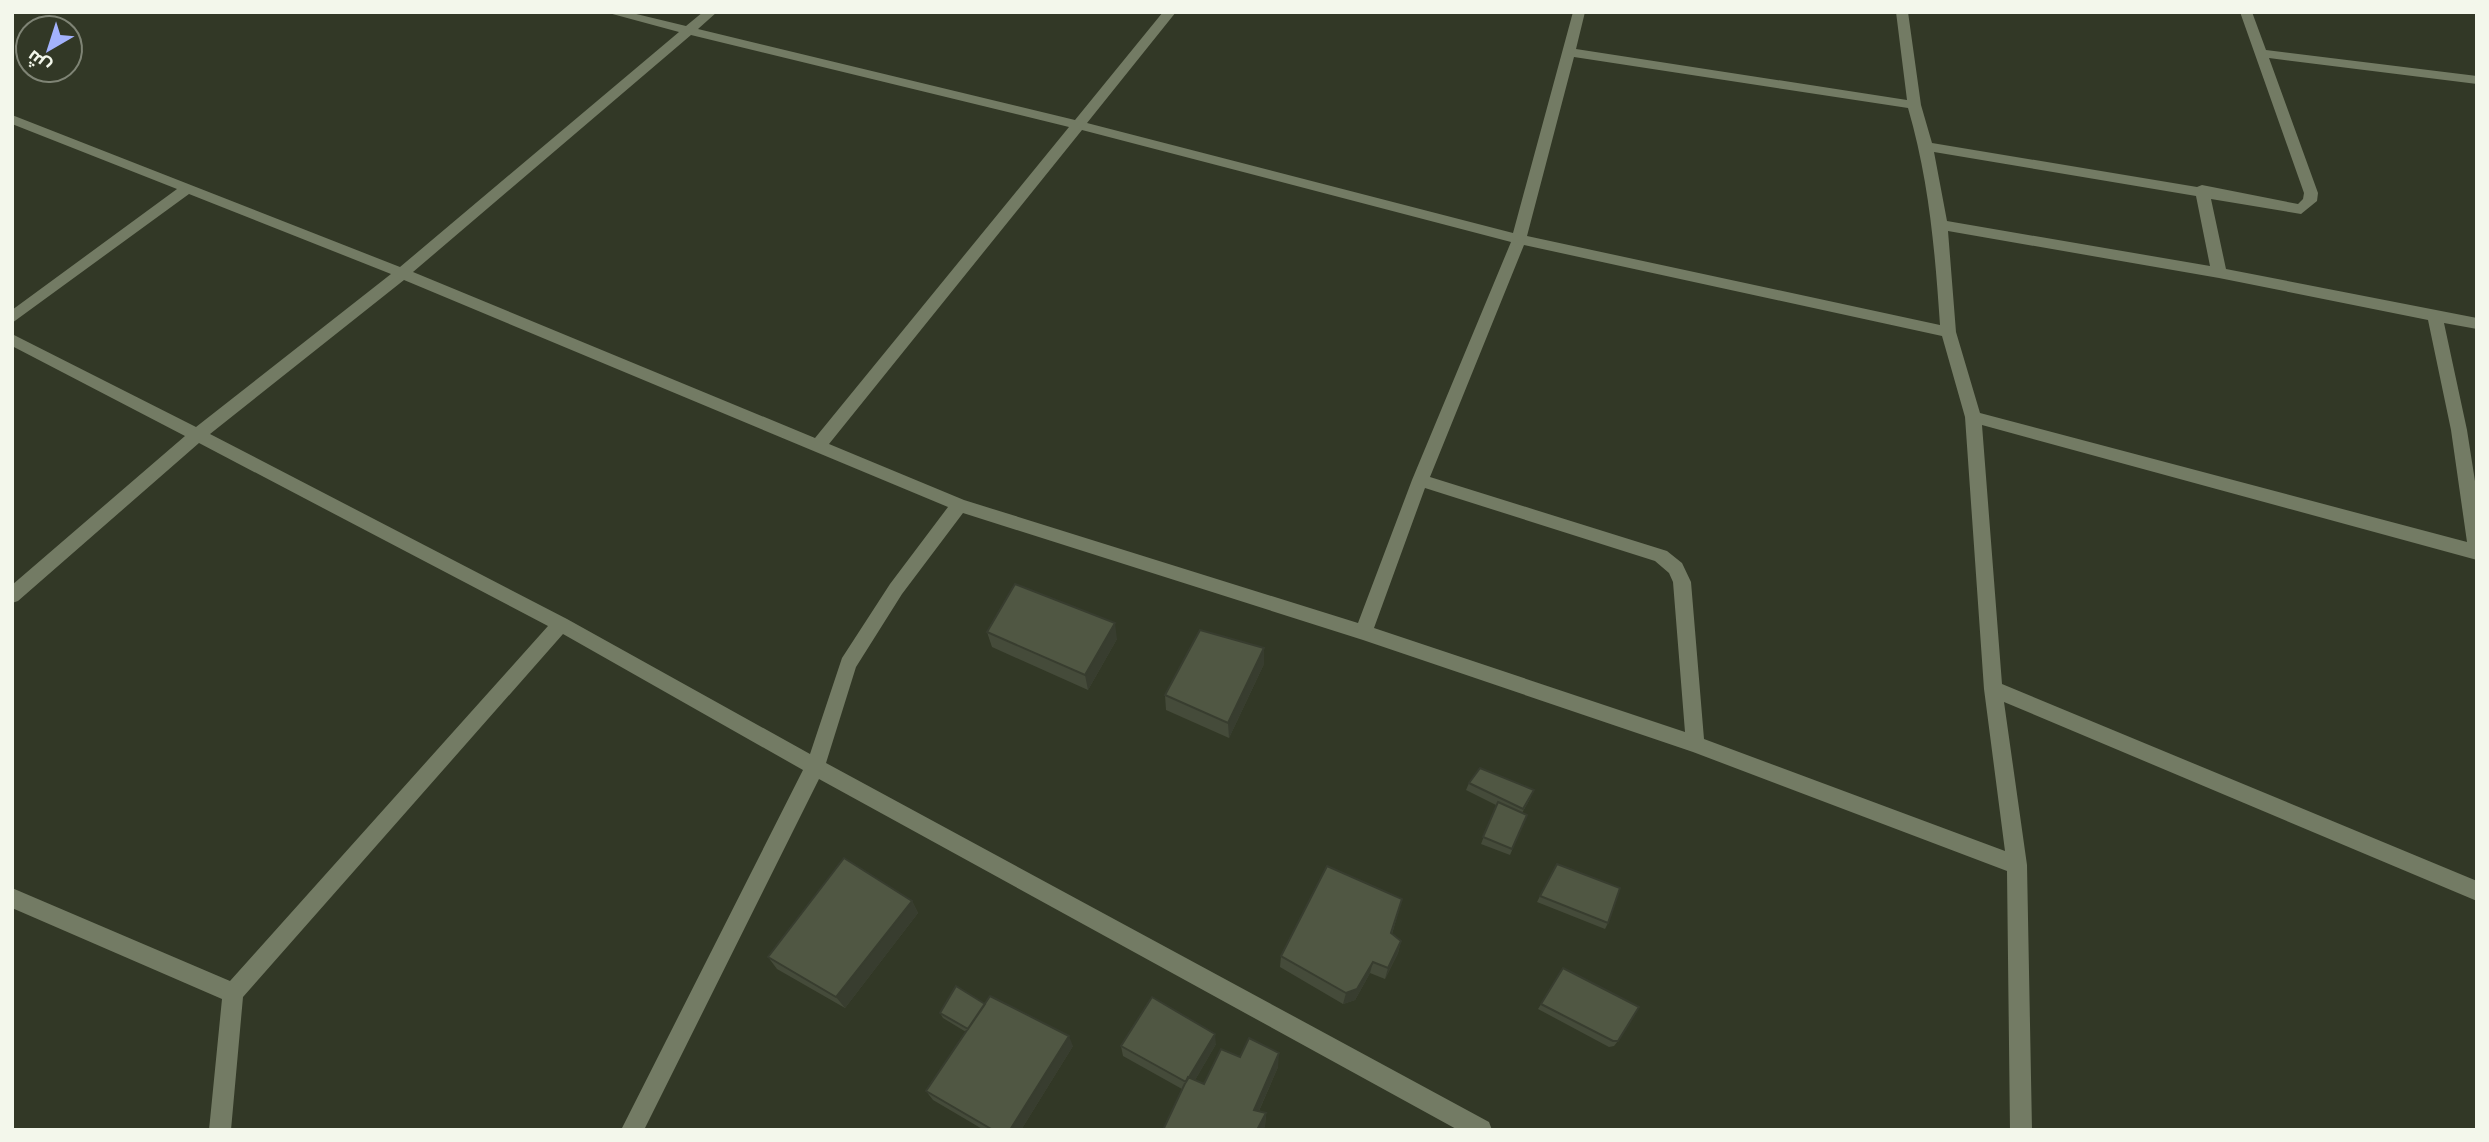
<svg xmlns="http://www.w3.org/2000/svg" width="2489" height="1142" font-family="'Alegreya Sans',Cairo,sans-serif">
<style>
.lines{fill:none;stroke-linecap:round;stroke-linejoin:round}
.minor{fill:#737b64;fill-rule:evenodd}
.wall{fill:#454b3a}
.shaded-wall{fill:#383d2f}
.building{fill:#505743;stroke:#383d2f;stroke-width:2}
</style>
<rect width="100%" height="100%" fill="#323826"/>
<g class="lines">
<path class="minor" d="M605 12H628L686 26 703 12H717L698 29 1075 120 1163 12H1176L1087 123 1513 233 1573 12H1585L1576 49 1907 100 1896 12H1908L1921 105 1932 143 2197 187 2202 185 2298 204 2303 199 2304 193 2240 12H2252L2266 50 2477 76V84L2269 58 2318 193 2317 201 2301 214 2211 199 2226 269 2477 318V329L2444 323 2467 430 2477 494V560L1982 425 2002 684 2477 881V901L2004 702 2027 865 2032 1130H2010L2007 871 1693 752 1363 640 963 513 902 594 856 667 826 763 1489 1122 1492 1130H1458L819 779 644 1130H621L803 770 563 634 243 997 231 1130H209L222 999 12 908V888L230 981 548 626 199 443 18 601 12 603V585L185 436 12 346V334L196 427 391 274 189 194 12 323V310L177 189 12 124V115L400 267 679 32ZM691 35 1069 127 815 438 413 272ZM1574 57 1908 108C1929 180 1935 251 1940 325L1527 236ZM1082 130 1511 242 1412 480 1358 623 964 500 829 444ZM1934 152 2196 196 2210 266 1947 221ZM1948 231 2219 278 2428 320 2451 430 2467 542 1980 413 1956 332ZM1524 245 1942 336 1965 417 1984 689 2005 851 1704 739 1691 582 1682 563 1667 551 1430 477ZM404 280 948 507 890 584 842 658 810 754 567 619 210 434ZM1425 488 1655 561 1669 573 1673 582 1685 732 1374 628Z"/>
</g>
<path class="wall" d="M987 632 1117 639 1088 690 992 647Z
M1264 664 1229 738 1166 710 1165 695Z
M1469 783 1531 797 1522 813 1527 815 1510 855 1481 844 1496 805 1466 790Z
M1540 896 1608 923 1605 929 1537 902Z
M1402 899 1392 934 1401 941 1398 953 1385 979 1370 973 1355 1000 1343 1004 1280 967 1281 956Z
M912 901 918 913 845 1008 777 969 768 957Z
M1563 968 1618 1041 1614 1046 1609 1047 1538 1009Z
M985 1004 1073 1046 1021 1130H984L933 1100 926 1091 966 1032 943 1018 940 1013Z
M1216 1044 1195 1080 1204 1084 1240 1057 1278 1067 1259 1111 1266 1113 1265 1126 1263 1130H1163L1182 1089 1123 1056 1121 1046Z"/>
<path class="shaded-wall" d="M1115 623 1117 639 1088 690 1085 675Z
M1264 648V664L1229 738 1228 723Z
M912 901 918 913 845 1008 836 997Z
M1401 941 1398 953 1385 979 1388 968Z
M1373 962 1370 973 1355 1000 1343 1004 1346 993Z
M1215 1034 1216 1044 1188 1092 1186 1082Z
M1069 1036 1073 1046 1021 1130H1010Z
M1279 1053 1278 1067 1254 1122V1110Z
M1266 1113 1265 1126 1263 1130H1257Z"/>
<path class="building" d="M1015 584 1115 623 1085 675 987 632Z
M1200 630 1264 648 1228 723 1165 695Z
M1480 768 1534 790 1523 809 1469 783Z
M1498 802 1527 815 1512 849 1483 837Z
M844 858 912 901 836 997 768 957Z
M1557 864 1620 888 1608 923 1540 896Z
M1327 866 1402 899 1391 933 1401 941 1388 968 1373 962 1357 989 1346 993 1281 956Z
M1563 968 1639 1007 1618 1041H1613L1541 1004Z
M956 986 985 1004 968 1029 940 1013Z
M990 996 1069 1036 1010 1130H993L926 1091Z
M1152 997 1215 1034 1186 1082 1121 1046Z
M1249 1038 1279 1053 1254 1110 1266 1113 1257 1130H1163L1188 1077 1204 1084 1221 1049 1240 1057Z"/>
<rect width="2489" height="1142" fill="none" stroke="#f3f7eb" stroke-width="28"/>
<g transform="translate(49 49) rotate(219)"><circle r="33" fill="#323826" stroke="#7f8475" stroke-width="2"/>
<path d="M0-5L12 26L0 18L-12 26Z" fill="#a3b2fd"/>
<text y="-10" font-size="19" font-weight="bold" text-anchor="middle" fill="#f3f7eb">ش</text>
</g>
</svg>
